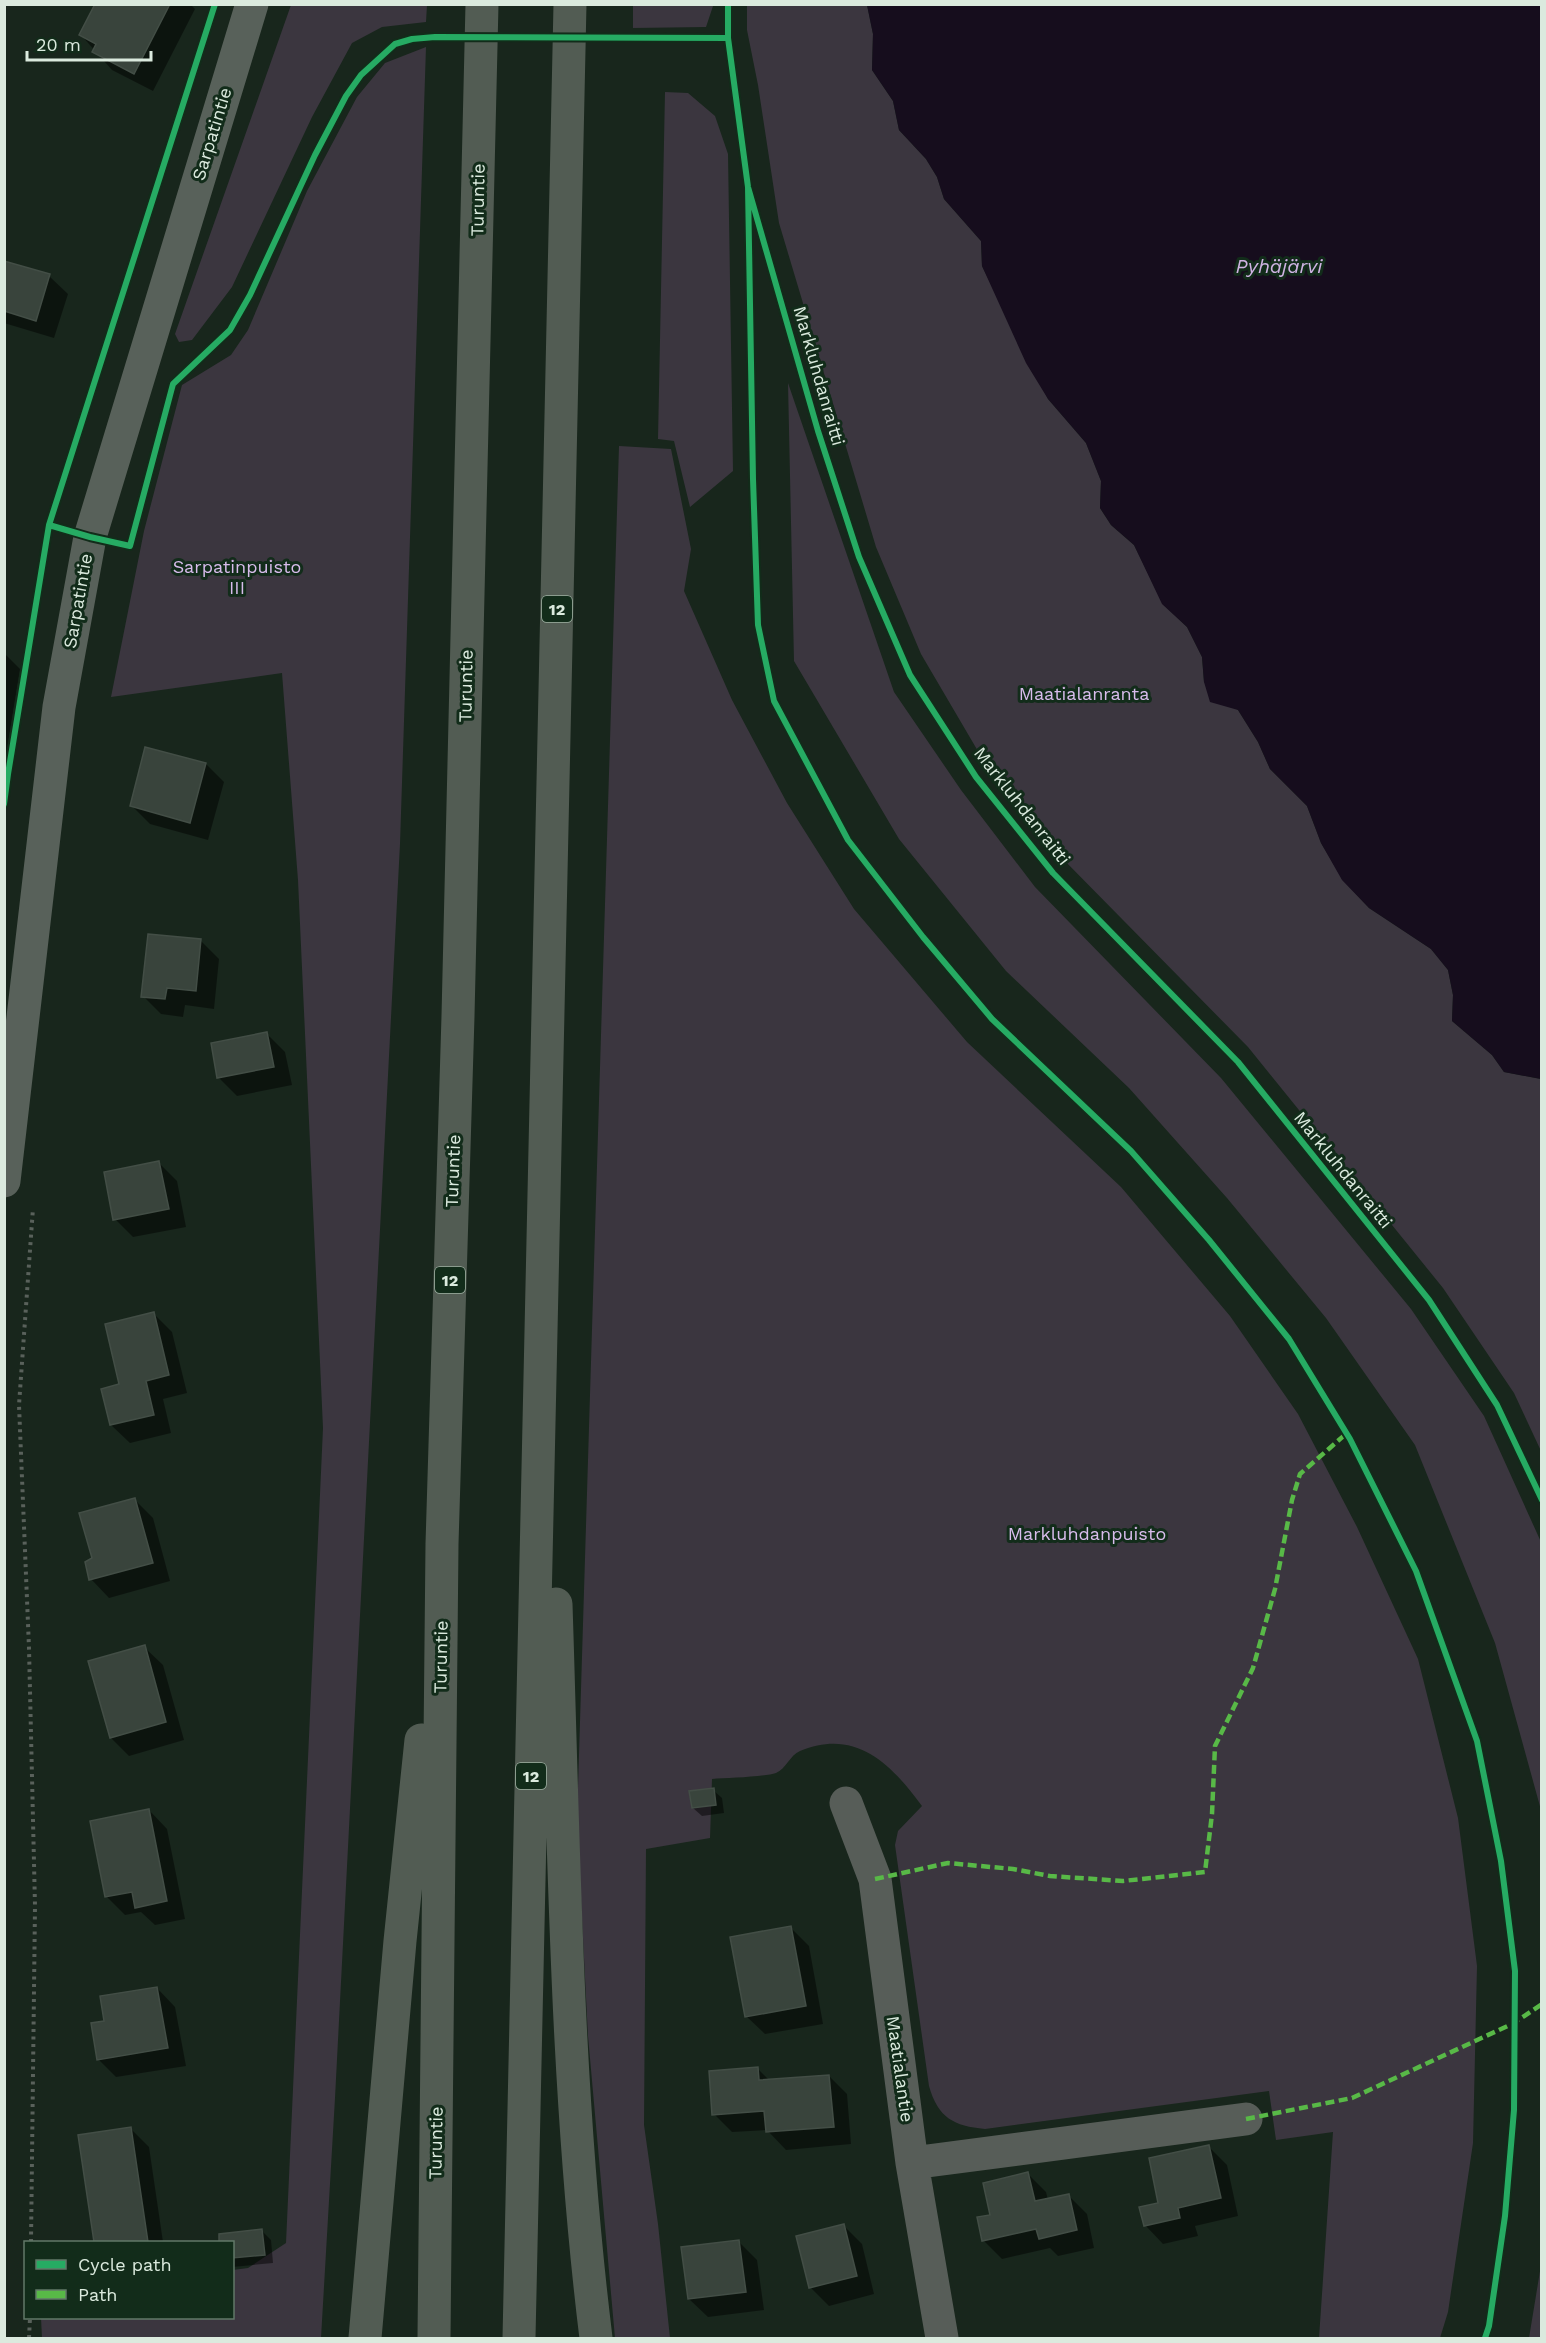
<svg xmlns="http://www.w3.org/2000/svg" width="1546" height="2343" font-family="'Work Sans',sans-serif">
<style>
.green{fill:#3b363f}
.water{fill:#160d1d}
.shadow{fill:#0007}
.building{fill:#39443c;stroke:#434e46;stroke-width:1.5}
.lines{fill:none;stroke-linecap:round;stroke-linejoin:round}
.path{stroke:#59615b;stroke-width:4;stroke-dasharray:3 4.5;stroke-linecap:butt}
.minor{stroke:#575d58;stroke-width:33}
.secondary{stroke:#58615a;stroke-width:33}
.motorway{stroke:#525c53;stroke-width:33}
.quiet{stroke:#58b947;stroke-width:4.5;stroke-dasharray:9 4.5;stroke-linecap:butt}
.cycleway-casing{stroke:#122c1a;stroke-width:10}
.cycleway{stroke:#26ab63;stroke-width:6}
.labels{text-anchor:middle;stroke-width:6;stroke-linejoin:round;paint-order:stroke}
.shield{fill:#122c1a;stroke:#9fb1a3;stroke-width:1.5}
.shield-label{font-size:16px;font-weight:bold;fill:#dbeade}
.street-label{font-size:18px;fill:#dbeade;stroke:#122c1a}
.park-label{font-size:18px;fill:#d8bcec;stroke:#122c1a}
.water-label{font-size:20px;font-style:italic;fill:#cfb3e3;stroke:#122c1a}
</style>
<rect width="100%" height="100%" fill="#18261c"/>
<path class="green" d="M291 5H427L426 22 382 27 352 43 312 117 232 287 192 340 179 342 175 334Z
M633 5 713 4V6L706 27 633 28Z
M747 5H867L873 34 872 70 893 101 899 130 926 159 937 177 944 199 981 241 982 266 1048 399 1086 443 1101 481 1100 508 1111 525 1134 545 1163 604 1187 627 1202 657 1204 682 1238 710 1258 742 1270 769 1307 806 1321 843 1343 880 1369 908 1431 949 1448 970 1453 995 1452 1021 1492 1055 1504 1072 1541 1079V1451L1514 1393 1443 1288 1248 1047 1060 856 982 758 921 654 876 547 779 223 758 85 747 30Z
M426 47 400 844 335 2098 321 2338H42L41 2318H232L233 2270 248 2268 286 2243 323 1428 298 880 282 673 111 697 144 531 182 385 231 355 248 330 307 191 357 97 385 63Z
M665 92 688 93 715 116 728 154 733 471 690 507 674 441 658 439Z
M788 383 894 692 961 790 1035 887 1221 1078 1411 1309 1484 1416 1541 1542V1810L1495 1643 1415 1445 1326 1318 1227 1198 1129 1088 1006 971 899 839 794 661Z
M619 446 671 449 691 549 684 591 732 700 787 803 854 909 967 1042 1121 1187 1230 1316 1298 1414 1357 1527 1418 1659 1458 1818 1477 1966 1473 2143 1448 2312 1440 2338H1319L1333 2132 1276 2140 1269 2091 985 2129C954 2126 938 2118 929 2086L895 1845 898 1831 922 1806C891 1764 856 1728 800 1751 790 1755 786 1769 776 1773 764 1777 727 1778 712 1779L710 1838 646 1849 644 2125 658 2224 670 2338H615L588 2036 577 1820Z
M1541 2265V2338H1529Z"/>
<path class="water" d="M867 5H1541V1079L1504 1072 1492 1055 1452 1021 1453 995 1448 970 1431 949 1369 908 1342 880 1321 843 1307 806 1270 769 1258 742 1238 710 1210 702 1204 682 1202 657 1187 627 1162 604 1134 545 1111 525 1100 508 1101 481 1086 443 1048 399 1026 363 982 266 981 241 944 199 937 177 926 159 899 130 893 101 872 70 873 34Z"/>
<path class="shadow" d="M97 4H190L195 9 153 91 112 70 81 35Z
M4 262 49 276 68 294 54 338 4 323Z
M4 653 20 669 6 755 4 754Z
M206 764 224 782 208 840 150 824 132 806Z
M201 941 219 959 214 1009 185 1005 183 1017 161 1014 143 996Z
M267 1034 285 1052 292 1085 237 1096 219 1078Z
M159 1163 177 1181 186 1227 133 1237 115 1219Z
M154 1314 172 1332 187 1393 163 1399 171 1433 130 1443 111 1425 121 1385Z
M135 1500 153 1518 170 1581 109 1598 91 1579 93 1559Z
M144 1647 163 1665 184 1740 129 1756 111 1738Z
M713 1790 722 1798 724 1813 702 1816 693 1808Z
M149 1810 167 1829 185 1919 155 1925 141 1912 125 1915 107 1897Z
M790 1927 809 1946 823 2024 765 2034 746 2016Z
M157 1988 175 2007 186 2066 116 2077 98 2059 106 2022Z
M758 2069 770 2081 829 2076 847 2094 851 2144 786 2150 767 2130 732 2132 714 2114Z
M131 2129 149 2147 163 2242H96L80 2137Z
M1209 2147 1227 2165 1238 2216 1195 2226 1198 2236 1163 2244 1145 2225Z
M1028 2174 1046 2192 1048 2200 1068 2195 1087 2214 1094 2248 1058 2256 1050 2248 1002 2259 983 2240 992 2216Z
M844 2226 862 2244 874 2294 829 2306 810 2287Z
M262 2231 271 2240 273 2263 232 2267V2242H221L220 2235Z
M739 2242 757 2260 764 2310 708 2317 689 2299Z"/>
<path class="building" d="M95 4H170L134 74 92 52 96 44 79 35Z
M4 261 50 274 36 321 4 311Z
M145 747 206 763 190 823 130 806Z
M148 934 201 939 196 991 167 988 165 999 141 997Z
M267 1032 274 1067 217 1078 211 1043Z
M159 1161 169 1209 113 1220 104 1172Z
M154 1312 169 1375 146 1381 154 1415 110 1425 101 1389 119 1384 105 1324Z
M135 1498 153 1563 89 1580 85 1562 92 1558 79 1513Z
M145 1645 166 1722 110 1738 88 1661Z
M714 1788 716 1805 692 1808 689 1791Z
M149 1809 167 1901 135 1908 132 1892 105 1897 90 1821Z
M791 1926 806 2006 745 2017 730 1937Z
M157 1987 168 2048 97 2060 91 2023 104 2021 100 1996Z
M758 2067 759 2080 829 2075 834 2127 766 2132 764 2111 712 2115 709 2071Z
M131 2127 148 2242H94L78 2135Z
M1209 2145 1221 2198 1178 2208 1180 2218 1144 2226 1139 2207 1158 2203 1149 2158Z
M1028 2172 1035 2201 1069 2194 1077 2230 1039 2239 1036 2229 982 2241 977 2217 990 2215 983 2183Z
M844 2224 857 2276 809 2288 796 2236Z
M262 2229 265 2255 232 2258V2242H219V2234Z
M739 2240 746 2292 688 2299 681 2247Z"/>
<g class="lines">
<path class="path" d="M31 2242 35 1906 29 1648 19 1405 33 1208
M29 2338 30 2318"/>
<path class="minor" d="M846 1803 875 1879 912 2163 942 2338
M912 2163 1246 2119"/>
<path class="secondary" d="M4 1181 59 707 90 537 252 4"/>
<path class="motorway" d="M556 1604C564 1849 566 2095 596 2338
M365 2338 400 1941 421 1740
M434 2338 442 1544 458 1016 482 4
M519 2338 570 4"/>
<path class="quiet" d="M875 1879 948 1863 1013 1869 1050 1876 1123 1881 1205 1872 1212 1814 1215 1746 1253 1668 1275 1589 1292 1500 1300 1474 1347 1433
M1246 2119 1352 2098 1514 2023 1542 2004"/>
<g class="cycleway-casing">
<path id="cycleway" d="M728 4V38L748 187 818 431 859 557 910 675 976 777 1053 873 1238 1062 1429 1300 1497 1405 1542 1500
M748 187 753 479 758 625 774 701 848 840 923 937 992 1019 1131 1151 1209 1240 1289 1339 1350 1439 1416 1571 1477 1741 1501 1861 1515 1971 1514 2110 1505 2216 1489 2326 1485 2338
M49 525 90 537 130 546 173 384 230 330 250 295 315 155 346 96 361 75 395 44 412 39 435 37 728 38
M4 804 8 774 49 525 215 4"/>
</g>
<use href="#cycleway" class="cycleway"/>
</g>
<g class="labels">
<g class="shield">
<rect x="542" y="596" width="30" height="26" rx="4.5"/>
<rect x="435" y="1267" width="30" height="26" rx="4.5"/>
<rect x="516" y="1763" width="30" height="26" rx="4.5"/>
</g>
<g class="shield-label">
<text x="557" y="615">12</text>
<text x="450" y="1286">12</text>
<text x="531" y="1782">12</text>
</g>
<g class="street-label">
<text transform="translate(212 134) rotate(-73)" y="6">Sarpatintie</text>
<text transform="translate(478 200) rotate(-89)" y="6">Turuntie</text>
<text transform="translate(819 376) rotate(74)" y="6">Markluhdanraitti</text>
<text transform="translate(78 601) rotate(-80)" y="6">Sarpatintie</text>
<text transform="translate(466 686) rotate(-89)" y="6">Turuntie</text>
<text transform="translate(1022 806) rotate(52)" y="6">Markluhdanraitti</text>
<text transform="translate(1343 1170) rotate(51)" y="6">Markluhdanraitti</text>
<text transform="translate(453 1171) rotate(-88)" y="6">Turuntie</text>
<text transform="translate(441 1657) rotate(-89)" y="6">Turuntie</text>
<text transform="translate(900 2069) rotate(82)" y="6">Maatialantie</text>
<text transform="translate(436 2143) rotate(-89)" y="6">Turuntie</text>
</g>
<g class="park-label">
<text x="237" y="573">Sarpatinpuisto<tspan x="237" dy="21">III</tspan></text>
<text x="1084" y="700">Maatialanranta</text>
<text x="1087" y="1540">Markluhdanpuisto</text>
</g>
<g class="water-label">
<text x="1279" y="273">Pyhäjärvi</text>
</g>
</g>
<rect width="1546" height="2343" fill="none" stroke="#dbeade" stroke-width="12"/>
<rect x="24" y="2241" width="210" height="78" fill="#122c1a" stroke="#627868" stroke-width="1.5"/>
<rect x="36" y="2260" width="30" height="9" fill="#26ab63" stroke="#627868" stroke-width="1.5"/>
<text x="78" y="2271" font-size="18" fill="#dbeade">Cycle path</text>
<rect x="36" y="2290" width="30" height="9" fill="#58b947" stroke="#627868" stroke-width="1.5"/>
<text x="78" y="2301" font-size="18" fill="#dbeade">Path</text>
<path d="M27 51v9h124v-9" fill="none" stroke="#dbeade" stroke-width="3"/>
<text x="36" y="51" font-size="18" fill="#dbeade" stroke="#122c1a" stroke-width="4.5" paint-order="stroke">20 m</text>
</svg>
